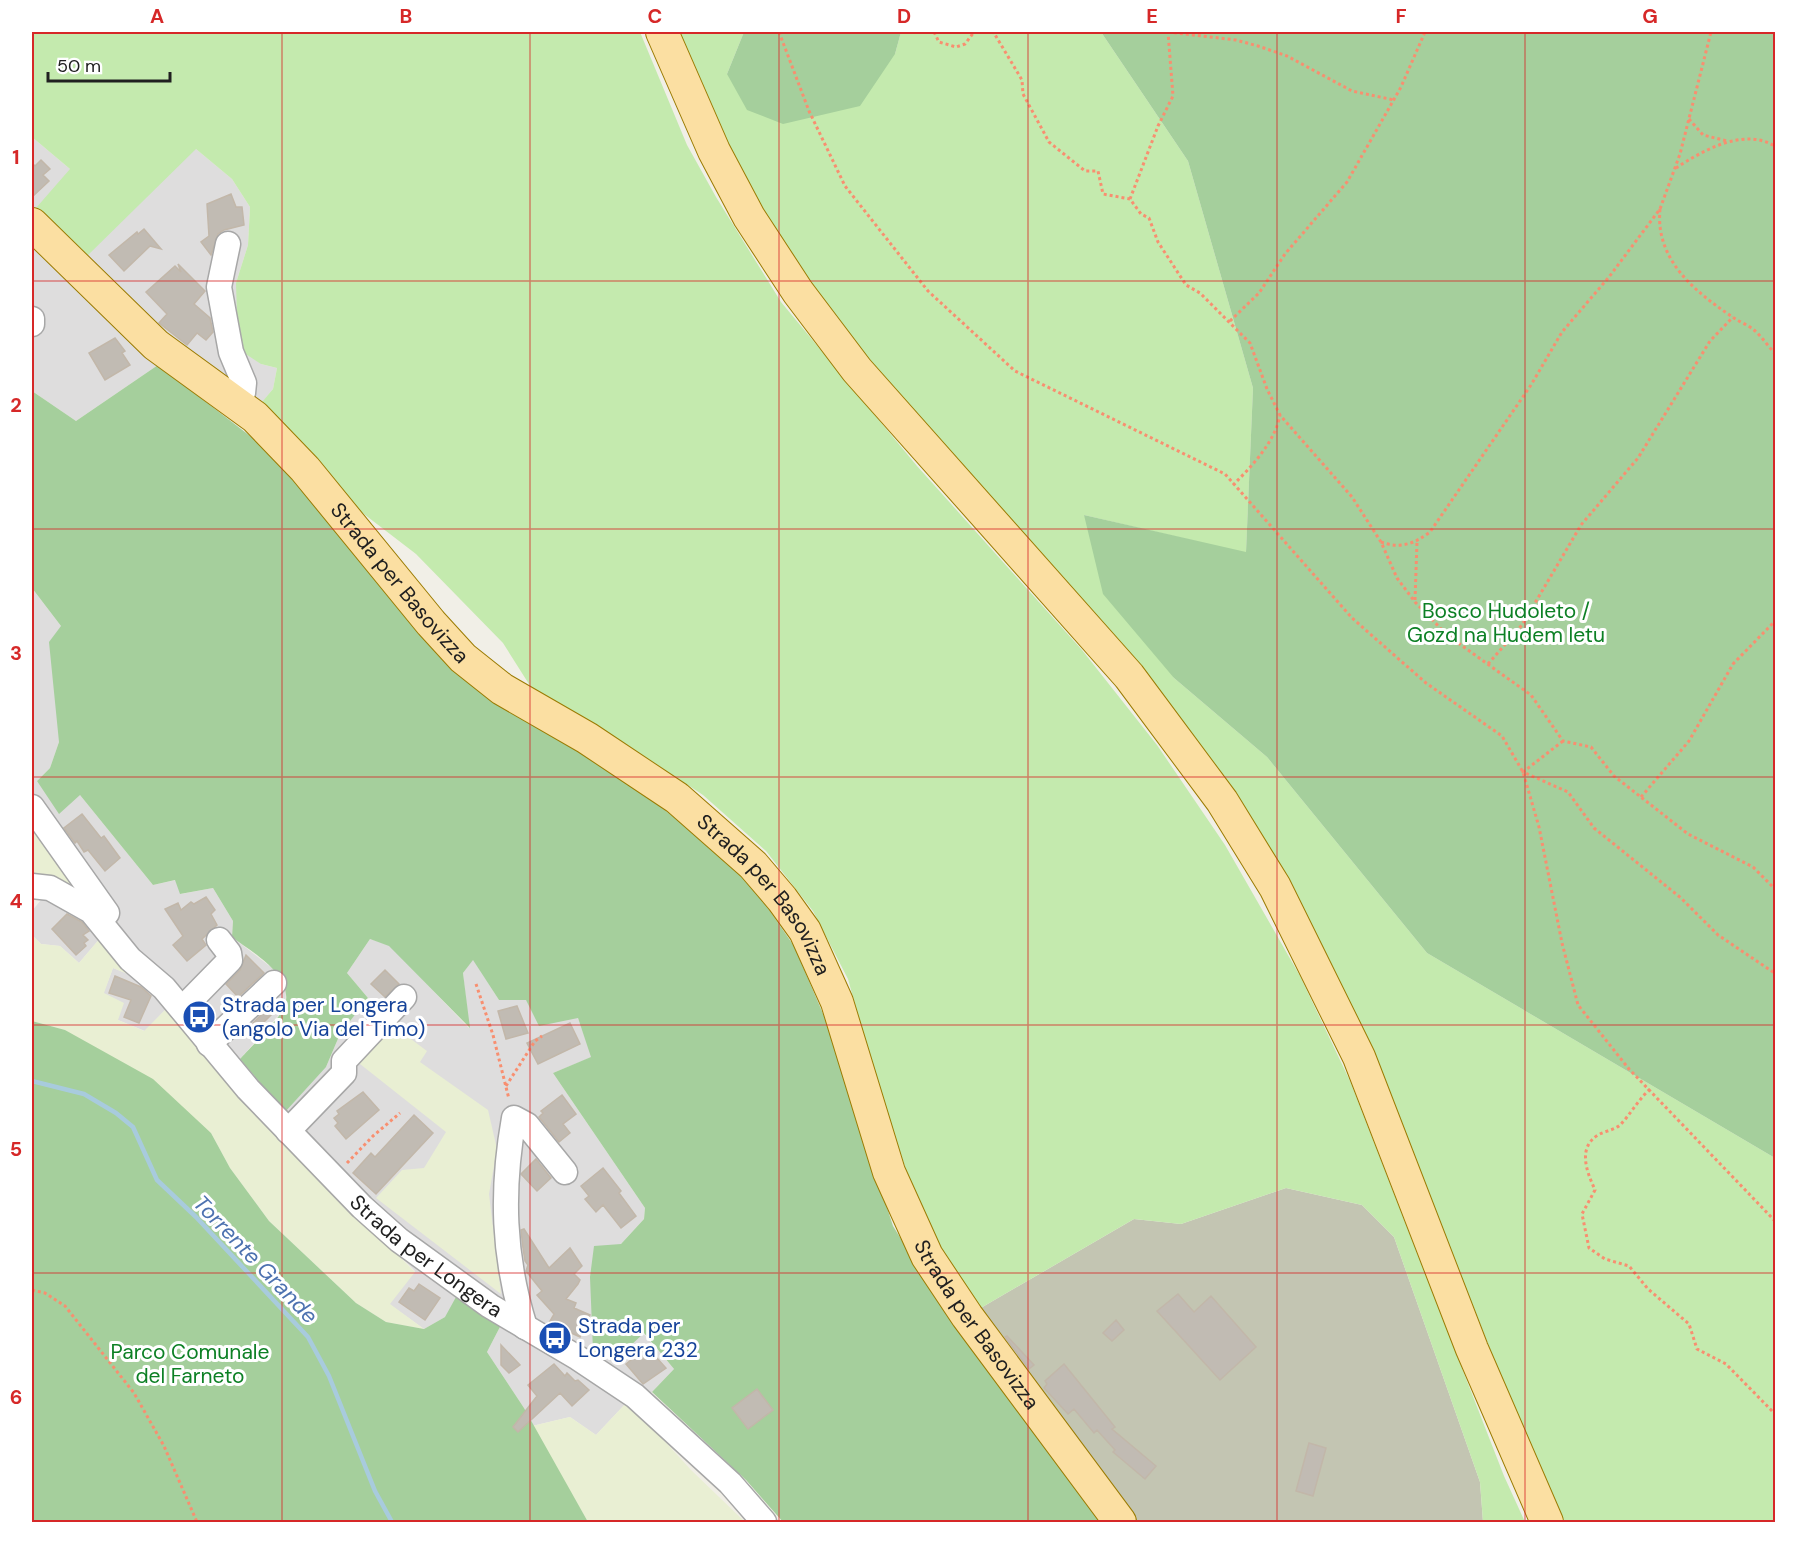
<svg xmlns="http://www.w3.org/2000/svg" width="1807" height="1554" font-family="'DM Sans',sans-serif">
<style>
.residential{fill:#dedddd}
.construction{fill:#c3c5b2}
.farmland{fill:#e9efd3}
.grass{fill:#c4eaae}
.forest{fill:#a5cf9c}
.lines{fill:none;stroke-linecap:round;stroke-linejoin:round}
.stream{stroke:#a8cbdd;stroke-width:4.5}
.building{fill:#c1bbb3;stroke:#c2b7a9;stroke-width:1.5}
.minor-casing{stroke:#a7a7a7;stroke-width:27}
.major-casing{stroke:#9b7b02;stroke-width:34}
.path{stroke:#f88f70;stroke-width:3;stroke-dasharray:3 3;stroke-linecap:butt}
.minor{stroke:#fff;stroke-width:24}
.major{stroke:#fbdfa2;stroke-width:32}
.grid{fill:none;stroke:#d62828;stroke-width:1.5;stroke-opacity:0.55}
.labels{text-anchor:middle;stroke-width:6;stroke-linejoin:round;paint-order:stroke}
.street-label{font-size:21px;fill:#202020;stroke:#fff}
.park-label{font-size:21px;fill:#0d8025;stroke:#fff}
.transit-label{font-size:21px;fill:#164399;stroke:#fff;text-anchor:start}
.water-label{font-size:22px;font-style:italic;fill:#4d72b0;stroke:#fff}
.neatline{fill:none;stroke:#d62828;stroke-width:2}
.grid-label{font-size:20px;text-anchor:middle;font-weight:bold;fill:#d62828}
</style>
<rect width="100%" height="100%" fill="#f1efe7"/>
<path class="residential" d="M32 137 70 169 196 149 232 179 250 207 248 245 236 283 261 364 277 368 273 389 241 428 158 365 76 421 32 391Z
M32 588 61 626 59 742 50 768 37 781 80 795 153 885 176 880 181 894 213 888 233 921 232 937 276 971 286 990 285 1008 240 1059 326 1067 340 1034 368 998 347 973 370 939 389 945 469 1028 463 973 473 959 499 1000H526L578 1018 592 1057 553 1073 645 1208 644 1219 621 1244 614 1361 643 1333 674 1369 652 1392 628 1401 596 1435 570 1417 532 1426 524 1408 487 1352 502 1323 445 1317 424 1329 389 1304 415 1271 257 1114 166 1009 145 1031 118 1020 103 994 113 968 148 982 102 936 79 963 60 946 41 944 32 935V911L45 895 32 894Z"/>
<path class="construction" d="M1286 1188 1362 1205 1394 1237 1480 1482 1483 1522H1136L1004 1347 979 1309 1134 1219 1181 1224Z"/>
<path class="farmland" d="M32 821 72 884 32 877Z
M32 935 41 944 60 946 79 963 102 936 150 983 113 968 104 993 124 1003 118 1020 144 1031 166 1009 257 1114 415 1272 390 1304 424 1329 386 1322 356 1303 269 1221 230 1168 211 1133 65 1030 32 1021Z
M392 1025 427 1051 420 1062 488 1110 497 1149 489 1194 501 1294 376 1198 402 1170 424 1168 446 1132 355 1060Z
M628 1401 691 1470 745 1522H588L532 1426 570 1417 596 1435Z"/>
<path class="grass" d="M32 32H640L687 145 716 197 781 302 917 466 1082 650 1157 745 1225 845 1300 976 1350 1081 1504 1476 1525 1522H1483L1480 1482 1394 1237 1362 1205 1286 1188 1181 1224 1134 1219 979 1309 938 1245 910 1181 879 1091 848 979 813 911 766 851 703 795 623 742 534 692 503 643 416 554 360 511 262 402 273 389 277 368 261 364 238 349 236 283 248 245 250 207 232 179 196 149 83 260 36 208 70 169 32 137Z
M677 32H744L727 74 895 54 901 32H1101L1188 161 1253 388 1246 553 1084 515 1174 678 1267 757 1427 953 1775 1158V1522H1563L1492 1354 1395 1107 1308 925 863 357 771 230 712 118Z"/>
<path class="forest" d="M744 32H901L895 54 860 106 783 124 747 110 727 74Z
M1101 32H1775V1158L1427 953 1267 757 1174 678 1103 594 1084 515 1246 552 1253 388 1188 161Z
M158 365 254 439 311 491 430 641 589 753 739 866 794 946 824 1016 893 1226 935 1294 1105 1522H783L746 1480 652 1392 674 1369 644 1333 614 1361 593 1351 590 1277 594 1246 621 1244 644 1219 645 1208 553 1073 591 1057 578 1018 539 1026 526 1000H499L473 960 463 973 470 1028 389 946 370 939 347 973 368 998 340 1034 326 1067 285 1112 240 1059C248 1050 282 1016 285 1006 294 975 253 953 232 937L233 921 213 888 180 894 175 880 153 885 80 795 59 814 37 781 50 768 59 742 49 642 61 626 32 588V391L76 421Z
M32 1021 65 1030 153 1079 211 1133 230 1168 269 1221 356 1303 386 1322 424 1329 445 1317 456 1297 502 1323 487 1352 524 1408 588 1522H32Z"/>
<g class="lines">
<path class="stream" d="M32 1081 84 1094 116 1113 133 1127 157 1180 196 1217 308 1337 329 1376 375 1491 392 1522"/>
</g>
<path class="building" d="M41 160 50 169 43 175 49 181 32 197V163L35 166Z
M231 194 236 207H242L244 225 224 230 218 234 211 255 201 242 209 236 207 204Z
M144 229 161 249 150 246 124 271 109 255 137 232 138 234Z
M178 264 205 291 194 304 210 318 213 332 206 340 197 333 187 345 159 323 167 314 146 292 175 266 181 272Z
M115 338 125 351 122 353 130 365 105 380 89 353Z
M82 814 101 838 104 836 120 858 105 871 88 850 84 852 77 841 75 843 64 828Z
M206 897 215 910 211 914 217 925 202 939 206 945 187 961 173 945 183 936 165 909 178 903 181 910 191 902 194 904Z
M67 914 82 922 89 931 83 935 88 940 84 943 86 946 76 955 52 929Z
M246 955 264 973 238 997 226 984 240 970Z
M385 970 399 984 385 997 371 984Z
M115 976 141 987 151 996 139 1023 124 1017 131 1000 109 993Z
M274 1002 279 1007 258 1028 253 1023Z
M517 1006 528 1033 506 1039 498 1011Z
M570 1023 580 1044 538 1064 527 1043Z
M363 1092 379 1110 346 1139 335 1126 338 1123 334 1118 339 1114 337 1111Z
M562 1095 576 1114 563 1124 570 1133 559 1142 539 1117 543 1113 541 1111Z
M414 1115 433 1133 376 1194 353 1173 371 1153 375 1157Z
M536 1159 551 1178 537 1191 521 1174Z
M603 1168 621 1191 619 1193 636 1216 621 1228 603 1205 596 1212 585 1199 589 1196 581 1186Z
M524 1229 549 1268 570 1248 582 1266 574 1274 580 1280 578 1284 566 1299 576 1303 574 1308 590 1315 580 1337 549 1323 554 1314 537 1295 542 1291 526 1271 528 1265 525 1261 523 1248 521 1230Z
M419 1284 440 1298 425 1320 399 1302 409 1288 414 1291Z
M1178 1294 1194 1312 1211 1296 1256 1347 1220 1380 1157 1311Z
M1116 1320 1124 1330 1112 1341 1103 1333Z
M1007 1336 1034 1365 1029 1369 1005 1337Z
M501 1345 520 1365 509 1373 501 1365Z
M647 1347 666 1368 643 1384 626 1364Z
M554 1364 565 1376 567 1373 575 1381 578 1380 589 1390 572 1406 560 1393 518 1432 513 1427 537 1396 528 1385Z
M1064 1364 1115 1427 1112 1429 1156 1466 1145 1479 1113 1452 1115 1450 1097 1430 1094 1433 1074 1409 1068 1414 1044 1388 1047 1384 1045 1381Z
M757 1389 773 1410 748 1429 732 1408Z
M1309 1443 1326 1448 1313 1496 1296 1491Z"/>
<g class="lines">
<g class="minor-casing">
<g id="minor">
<path d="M228 244 219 287 231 352 244 383 243 393 236 402"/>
<path d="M32 319V324"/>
<path d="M32 807 107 913"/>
<path id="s1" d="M32 886 50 888 91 911 130 959 164 988 248 1089 362 1207 399 1240 490 1306 578 1358 635 1396 730 1483 764 1522"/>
<path d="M182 1009 230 960 229 953 219 940"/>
<path d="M209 1044 274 983"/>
<path d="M288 1131 344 1073V1061L404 997"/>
<path d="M525 1327C503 1257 501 1191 514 1118L527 1125 565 1172"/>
</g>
</g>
<g class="major-casing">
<g id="major">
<path d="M662 32 714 151 749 217 798 292 857 370 1129 676 1222 801 1275 887 1359 1057 1472 1349 1547 1522"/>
<path id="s2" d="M32 224 156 345 255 417 305 469 431 623 463 658 502 689 587 738 677 798 753 865 782 899 805 931 837 1002 889 1172 927 1256 967 1316 1120 1522"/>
</g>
</g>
<path class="path" d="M779 32 809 111 845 186 928 291 1015 371 1225 474 1352 618 1426 683 1502 736 1523 772 1539 827 1562 943 1578 1005 1629 1069 1776 1222
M934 32 939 42 956 47 965 44 974 32
M991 32 994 33 1022 80 1023 94 1049 142 1085 171H1098L1103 194 1130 199 1141 214 1149 218 1158 242 1186 285 1200 293 1250 343 1267 389 1280 415 1352 497 1381 542 1397 578 1415 602 1447 635 1531 695 1563 741 1591 747 1614 776 1688 834 1753 867 1776 890
M1168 32 1236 40 1258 46 1287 56 1352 91 1394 100
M1689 119 1703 135 1727 141
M1676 168C1702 151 1745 126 1776 147
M1130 199 1158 126 1173 96 1168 32
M1660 209C1655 260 1695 292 1734 318 1740 322 1748 325 1754 330 1762 337 1769 347 1776 355
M1230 321 1259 293 1285 254 1347 182 1401 87 1425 32
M1233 485C1252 466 1275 442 1280 415
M1381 542C1400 549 1414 544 1430 532L1531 385 1562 332 1609 277 1660 209 1680 154 1711 32
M1415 600 1417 542
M1488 664 1522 625 1581 525 1638 458 1710 341 1733 317
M1563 741 1523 772 1568 792 1594 828 1681 898 1718 935 1776 974
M1641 797 1689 741 1733 664 1776 620
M476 984 493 1035 509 1099
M506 1086 535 1041 542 1036
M1650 1089C1638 1100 1630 1115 1620 1125 1614 1130 1605 1131 1598 1135 1577 1148 1587 1172 1595 1190L1582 1214 1589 1248 1605 1259 1629 1266 1648 1289 1689 1324 1697 1349 1726 1364 1776 1415
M347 1163 373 1136 400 1113
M32 1290 45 1293 65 1306 134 1393 164 1446 197 1522
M32 1520 34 1522"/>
<use href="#minor" class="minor"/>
<use href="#major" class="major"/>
</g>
<path class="grid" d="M282 32V1522M530 32V1522M779 32V1522M1028 32V1522M1277 32V1522M1525 32V1522M32 281H1776M32 529H1776M32 777H1776M32 1025H1776M32 1273H1776"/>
<defs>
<g id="bus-disc" transform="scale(1.725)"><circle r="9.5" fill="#1a4fb4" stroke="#fff"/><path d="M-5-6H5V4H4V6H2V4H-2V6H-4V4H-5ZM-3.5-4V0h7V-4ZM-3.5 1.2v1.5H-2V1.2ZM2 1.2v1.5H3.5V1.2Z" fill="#fff"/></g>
</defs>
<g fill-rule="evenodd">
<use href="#bus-disc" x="199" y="1017"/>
<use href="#bus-disc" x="555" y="1338"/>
</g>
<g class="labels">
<g class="street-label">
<text dy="7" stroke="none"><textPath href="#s2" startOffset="516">Strada per Basovizza</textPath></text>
<text dy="7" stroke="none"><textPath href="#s2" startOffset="1002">Strada per Basovizza</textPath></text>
<text dy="7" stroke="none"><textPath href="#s1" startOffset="548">Strada per Longera</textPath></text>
<text dy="7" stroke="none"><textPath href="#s2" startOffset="1488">Strada per Basovizza</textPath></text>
</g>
<g class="park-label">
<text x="1506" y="618">Bosco Hudoleto /<tspan x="1506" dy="24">Gozd na Hudem letu</tspan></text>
<text x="190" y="1359">Parco Comunale<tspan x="190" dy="24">del Farneto</tspan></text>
</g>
<g class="transit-label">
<text x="222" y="1012">Strada per Longera<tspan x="222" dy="24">(angolo Via del Timo)</tspan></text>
<text x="578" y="1333">Strada per<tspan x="578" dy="24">Longera 232</tspan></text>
</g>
<g class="water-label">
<text transform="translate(256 1259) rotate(46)" y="8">Torrente Grande</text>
</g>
</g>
<rect width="1807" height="1554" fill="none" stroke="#ffffff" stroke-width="66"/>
<path d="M48 72v9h122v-9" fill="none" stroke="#202020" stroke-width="3"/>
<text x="57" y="72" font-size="18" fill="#202020" stroke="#ffffff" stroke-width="4.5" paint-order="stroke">50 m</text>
<rect x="33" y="33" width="1741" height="1488" class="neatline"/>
<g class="grid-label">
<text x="157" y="23">A</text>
<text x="406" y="23">B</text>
<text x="655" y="23">C</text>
<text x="904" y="23">D</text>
<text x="1152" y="23">E</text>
<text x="1401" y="23">F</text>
<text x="1650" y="23">G</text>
<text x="16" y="164">1</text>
<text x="16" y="412">2</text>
<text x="16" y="660">3</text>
<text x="16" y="908">4</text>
<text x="16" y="1156">5</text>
<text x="16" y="1404">6</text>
</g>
</svg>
